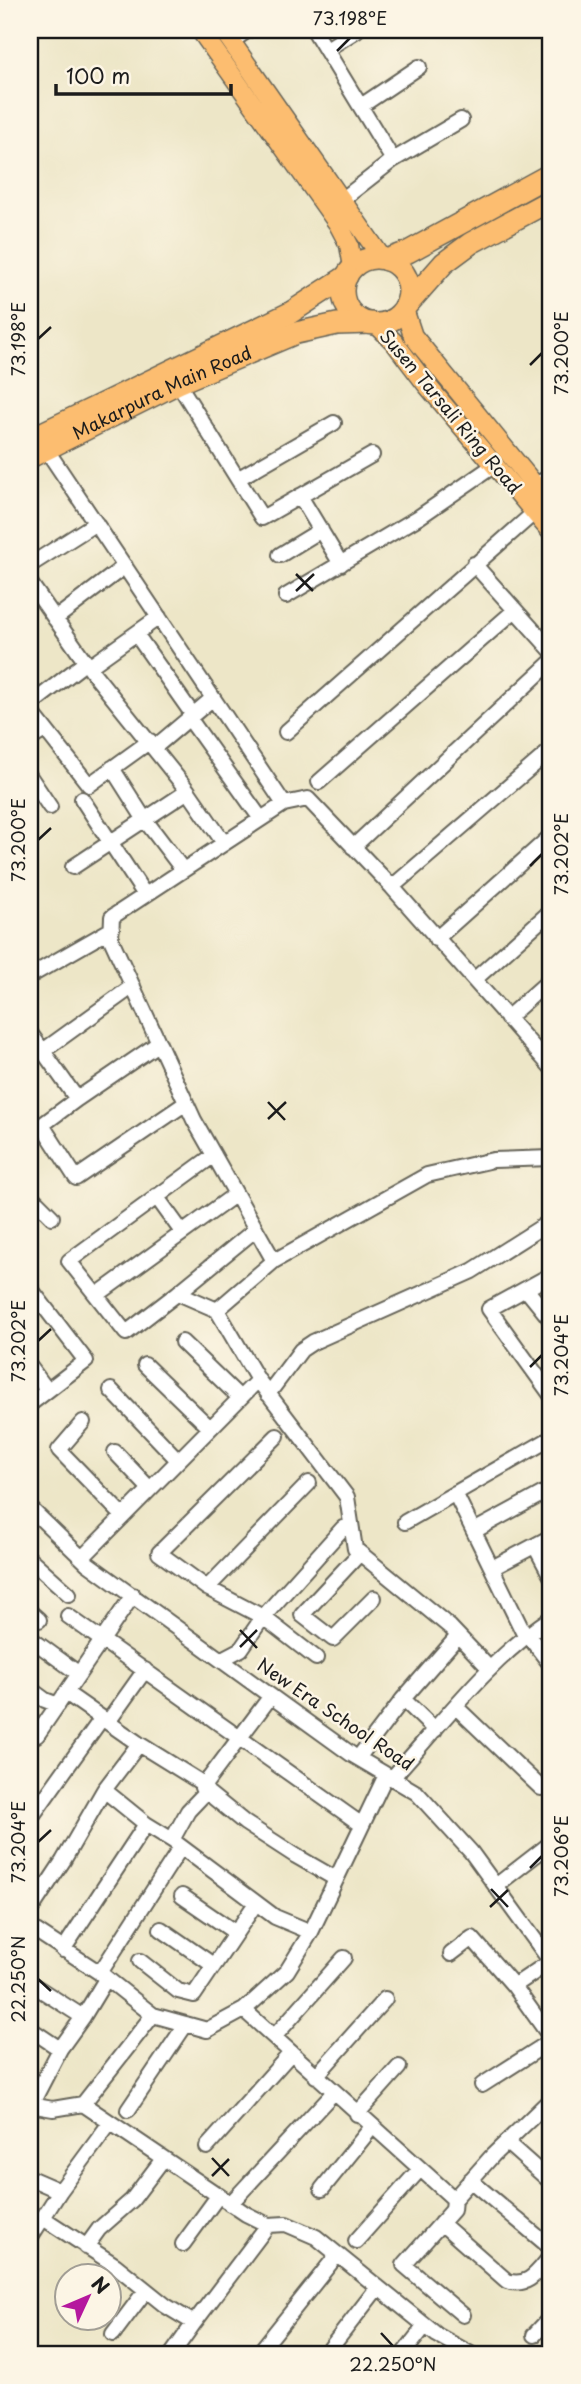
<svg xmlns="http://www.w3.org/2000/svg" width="581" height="2384" font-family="'Playpen Sans',sans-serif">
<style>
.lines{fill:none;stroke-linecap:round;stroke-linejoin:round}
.minor-casing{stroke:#656358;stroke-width:18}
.major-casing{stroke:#656358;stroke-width:21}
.highway-casing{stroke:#656358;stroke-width:24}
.minor{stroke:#fff;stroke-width:14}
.major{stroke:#fcbd6f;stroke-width:18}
.highway{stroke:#fcbd6f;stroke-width:21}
.ticks{fill:none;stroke:#1c1c1c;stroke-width:2.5}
.labels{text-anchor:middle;stroke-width:5;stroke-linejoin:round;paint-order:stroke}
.street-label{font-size:18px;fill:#1c1c1c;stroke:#fcf5e5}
.neatline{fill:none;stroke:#1c1c1c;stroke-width:2.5}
.ticks-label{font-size:18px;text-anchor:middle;fill:#1c1c1c}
</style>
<rect width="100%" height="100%" fill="#fcf5e5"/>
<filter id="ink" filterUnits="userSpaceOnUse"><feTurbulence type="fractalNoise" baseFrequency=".0143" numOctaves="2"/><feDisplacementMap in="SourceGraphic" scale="14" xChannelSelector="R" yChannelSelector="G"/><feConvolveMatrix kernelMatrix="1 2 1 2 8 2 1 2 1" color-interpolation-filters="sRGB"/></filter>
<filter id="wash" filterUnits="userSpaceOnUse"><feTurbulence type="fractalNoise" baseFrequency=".00686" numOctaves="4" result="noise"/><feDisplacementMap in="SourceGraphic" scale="28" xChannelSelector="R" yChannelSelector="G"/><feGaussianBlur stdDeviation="1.57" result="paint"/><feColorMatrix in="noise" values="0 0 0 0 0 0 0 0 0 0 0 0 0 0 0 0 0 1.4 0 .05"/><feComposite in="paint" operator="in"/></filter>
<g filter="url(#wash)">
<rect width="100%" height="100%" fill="#ede6c7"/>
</g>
<g filter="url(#ink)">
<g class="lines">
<g class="minor-casing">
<path id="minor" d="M314 30 393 160 343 199
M232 41 248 30
M327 49 357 30
M361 106 419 67
M393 160 461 120
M178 383 262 518 372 455
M46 449 284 804 112 917 111 939 194 1120 274 1261 217 1310 258 1380 347 1497 355 1549 450 1627 490 1669
M239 478 334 423
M534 485 551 477
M300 496 341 564
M280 555 321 530
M474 564 551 650
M30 565 96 523
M30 583 94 674 188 791 73 867
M286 596 419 517 496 464
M55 619 125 566
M136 634 193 715
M89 667 159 617
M30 705 86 662
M30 710 89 785 150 741
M189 718 261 819
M286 732 535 512
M30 739 45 730
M155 747 213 698
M112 768 145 820 183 870
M30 777 50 807
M319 782 514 611
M188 791 224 843
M82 799 145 895
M284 804 308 799 392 887 551 1067
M353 847 551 662
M392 887 551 750
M436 939 551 836
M30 976 112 929
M474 980 551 911
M507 1018 551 979
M30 1033 77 1099 159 1043
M43 1051 133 986
M77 1099 42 1125 76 1178 186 1103
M214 1155 69 1261 126 1333 178 1293 217 1310
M30 1195 52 1217
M156 1196 182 1232
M274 1261 427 1175 493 1160 551 1158
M551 1275 489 1309 551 1395
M30 1288 86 1361 30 1404
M526 1289 551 1320
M178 1293 256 1229
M97 1295 236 1194
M182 1342 240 1398
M145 1365 210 1428
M30 1367 47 1390
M111 1390 178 1460
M268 1394 301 1350 313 1342 472 1271 551 1221
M83 1422 59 1450 123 1516
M277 1436 159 1553 207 1588 263 1617 316 1658
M115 1452 150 1489
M455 1493 525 1636
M30 1508 87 1563 351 1754 417 1793 471 1852 551 1962
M405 1522 548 1440
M474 1531 551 1489
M535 1546 551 1576
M360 1553 302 1615 333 1639 374 1598
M82 1558 258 1380
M30 1559 69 1594
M492 1568 551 1537
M207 1588 309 1483
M30 1612 39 1620
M68 1616 362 1825
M527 1634 551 1665
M34 1641 79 1674
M222 1659 241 1649 263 1617 343 1528
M30 1689 45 1700 58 1705
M66 1693 139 1744 205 1785
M271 1696 202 1788 245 1823 296 1856 336 1879
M403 1699 435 1730
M456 1707 541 1788
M108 1722 145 1670
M30 1738 37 1735 133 1595
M358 1758 403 1699 458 1636
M392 1778C442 1723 489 1659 551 1618
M104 1790 139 1744
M207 1791 188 1811 172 1840 275 1917 311 1932
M30 1819 102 1718
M497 1885 551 1843
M182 1896 236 1933
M30 1911 63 1861 104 1790 146 1824
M30 1927 100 1973 153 2015
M161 1929 213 1965
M63 1950 146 1824 172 1840
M451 1954 472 1938 514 1986 551 1961
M140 1961 178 1991 194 1995 256 1903
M100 1973 181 1847
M30 1983 83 2017
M514 1986 551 2038
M244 2010 454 2199 493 2155 551 2099
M30 2029 60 2049
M274 2037 344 1958
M316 2076 385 1999
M482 2085 551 2041
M83 2104 246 2214 268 2225 286 2224 316 2237 437 2335 471 2354
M30 2105 53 2109 83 2104 153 2015 207 2030 244 2010 287 1971 311 1932 386 1775
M31 2105 60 2049 83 2017 106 1979
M128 2110 186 2024
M357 2114 399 2067
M506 2142 551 2182
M207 2147 291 2053
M30 2178 60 2191 110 2123
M470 2180 551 2248
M322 2189 372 2127
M454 2199 453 2210 404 2265 463 2315
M230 2204 334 2092
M43 2218 115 2265 166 2306 194 2323 268 2225
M441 2223 507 2281C529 2288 538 2271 551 2256
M30 2234 32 2235 60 2191
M356 2241 420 2169
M183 2244 218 2196
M86 2247 99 2229 132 2200 163 2159
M113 2334 146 2290
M534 2335 551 2317
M172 2354 194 2323
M258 2354 337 2255
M326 2354 378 2287
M403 2354 425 2326"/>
</g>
<g class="major-casing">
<path id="major" d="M200 30 338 224 349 245 353 267
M223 30 382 258
M404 309 413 336 551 505
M376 324 394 342 426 384 551 532"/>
</g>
<g class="highway-casing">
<g id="highway">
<circle cx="376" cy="291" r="33"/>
<path d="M386 260 408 252 551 174"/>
<path d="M406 306 444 263 471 243 551 200"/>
<path d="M30 439 290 313 347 276"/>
<path id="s1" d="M30 457 178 383 296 333 337 324 371 323"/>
</g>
</g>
<use href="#minor" class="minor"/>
<use href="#major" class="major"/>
<use href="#highway" class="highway"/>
</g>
</g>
<path class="ticks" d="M337 51 350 38M38 339 51 327M530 365 542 353M296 574 313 591M296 591 314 574M38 840 51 828M530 866 542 854M268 1102 285 1120M268 1119 286 1102M38 1341 51 1329M530 1367 542 1355M240 1630 257 1648M240 1647 257 1630M38 1842 51 1830M530 1868 542 1856M491 1889 508 1907M490 1907 508 1890M38 1979 51 1991M212 2158 229 2176M212 2176 229 2159M381 2333 393 2346"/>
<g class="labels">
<g class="street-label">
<text dy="6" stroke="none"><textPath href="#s1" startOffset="147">Makarpura Main Road</textPath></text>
<text transform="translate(450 412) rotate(50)" y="6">Susen Tarsali Ring Road</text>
<text transform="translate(335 1715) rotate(34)" y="6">New Era School Road</text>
</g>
</g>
<rect width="581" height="2384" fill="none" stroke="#fcf5e5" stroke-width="77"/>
<g transform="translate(88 2297) rotate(46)"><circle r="33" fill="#fcf5e5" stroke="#a29e95" stroke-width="2"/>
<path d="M0-5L12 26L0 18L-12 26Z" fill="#b5179e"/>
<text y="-10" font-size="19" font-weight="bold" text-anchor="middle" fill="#1c1c1c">N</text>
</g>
<path d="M56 84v10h175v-10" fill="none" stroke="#1c1c1c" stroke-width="3.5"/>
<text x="66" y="84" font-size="21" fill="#1c1c1c" stroke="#fcf5e5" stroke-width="5" paint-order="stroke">100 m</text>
<rect x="38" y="38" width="504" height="2308" class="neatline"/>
<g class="ticks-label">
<text x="350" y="25">73.198°E</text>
<text transform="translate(19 339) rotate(-90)" y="6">73.198°E</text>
<text transform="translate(562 353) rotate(-90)" y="6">73.200°E</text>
<text transform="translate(19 840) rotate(-90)" y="6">73.200°E</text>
<text transform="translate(562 854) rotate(-90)" y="6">73.202°E</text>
<text transform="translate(19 1341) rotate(-90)" y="6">73.202°E</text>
<text transform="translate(562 1355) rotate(-90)" y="6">73.204°E</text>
<text transform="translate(19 1842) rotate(-90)" y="6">73.204°E</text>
<text transform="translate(562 1856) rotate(-90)" y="6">73.206°E</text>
<text transform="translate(19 1979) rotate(-90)" y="6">22.250°N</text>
<text x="393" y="2371">22.250°N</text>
</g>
</svg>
